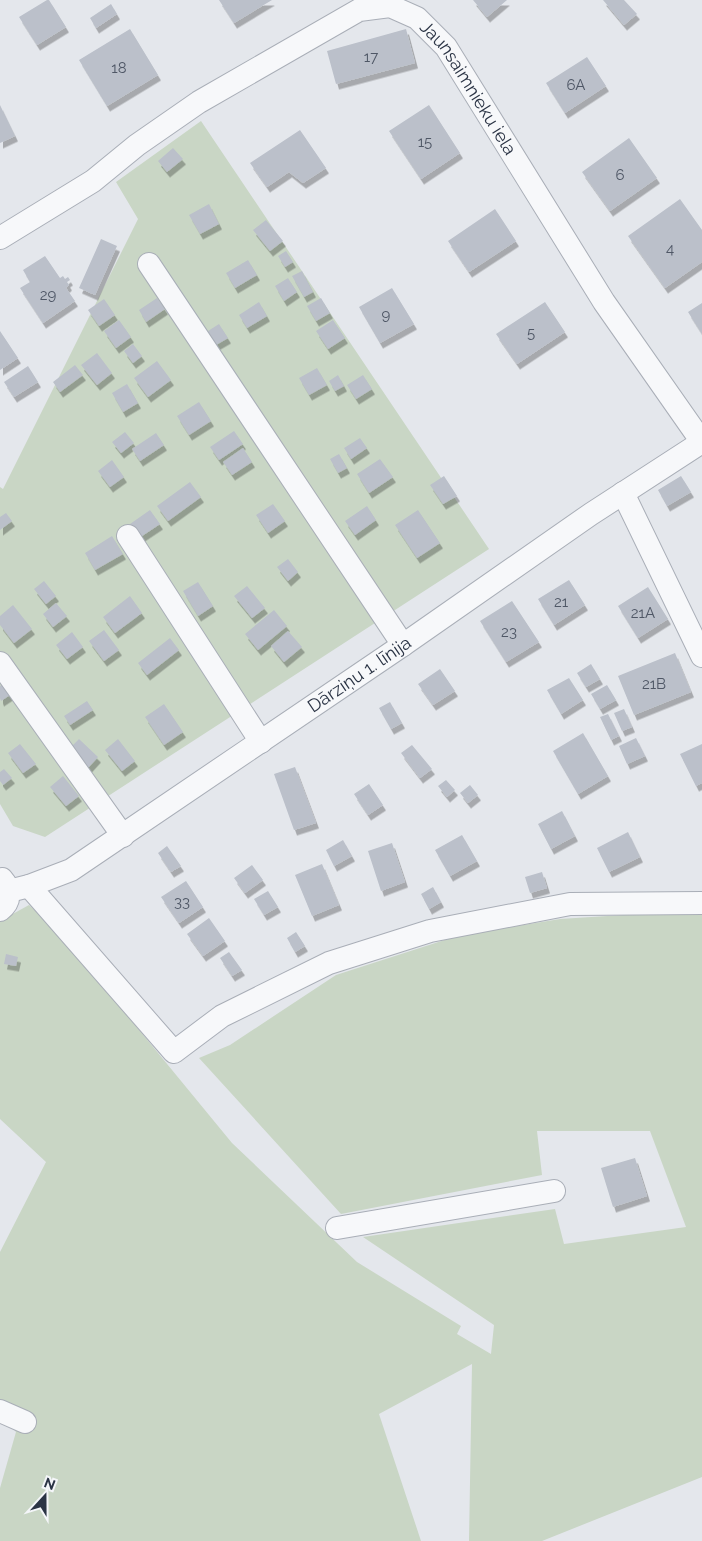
<svg xmlns="http://www.w3.org/2000/svg" width="702" height="1541" font-family="Raleway,sans-serif">
<style>
.green{fill:#c9d6c5}
.building{fill:#bbc0ca;filter:url(#shadow)}
.lines{fill:none;stroke-linecap:round;stroke-linejoin:round}
.minor-casing{stroke:#a9aeb7;stroke-width:24}
.minor{stroke:#f7f8fa;stroke-width:22}
.labels{text-anchor:middle;stroke-width:4;stroke-linejoin:round;paint-order:stroke}
.number-label{font-size:15px;fill:#4f5766}
.street-label{font-size:18px;fill:#2b3445;stroke:#f4f6f9}
</style>
<defs>
<filter id="shadow"><feDropShadow dx="3" dy="5.5" stdDeviation="0" flood-color="#0004"/></filter>
</defs>
<rect width="100%" height="100%" fill="#e4e7ec"/>
<path class="green" d="M201 121 489 549 45 837 13 826 0 804V487L3 489 138 219 116 182Z
M29 905 57 930 232 1143 357 1262 461 1326 457 1334 491 1354 494 1325 363 1237 555 1209 564 1244 686 1227 650 1131H537L542 1175 341 1214 199 1058 230 1045 336 975 457 936 560 919 702 910V1477L542 1541H469L472 1364 379 1414 421 1541H0V1488L16 1432 0 1414V1252L46 1162 0 1119V921Z"/>
<path class="building" d="M47 0H49L66 27 37 45 19 17Z
M219 0H272L234 23Z
M473 0H507L487 17Z
M603 0H624L637 14 624 25Z
M111 4 117 14 96 28 90 18Z
M130 29 158 75 107 106 79 60Z
M406 29 415 63 336 84 327 51Z
M587 57 606 86 565 113 546 83Z
M0 105 15 136 0 143Z
M429 105 460 153 421 179 389 131Z
M300 130 326 168 303 183 289 172 267 187 250 163Z
M629 138 657 178 610 211 582 172Z
M173 148 183 159 167 172 158 161Z
M680 199 702 230V262L665 288 628 236Z
M209 204 219 224 200 234 189 215Z
M495 209 516 241 469 272 448 241Z
M266 220 283 241 270 251 253 230Z
M101 239 117 246 95 295 79 288Z
M286 251 293 262 285 267 278 256Z
M45 256 60 278 63 276 65 279 68 277 70 280 67 282 69 285 66 288 75 301 43 323 20 288 30 282 23 270Z
M248 260 257 275 235 288 226 273Z
M302 271 313 292 304 297 292 276Z
M288 278 297 292 284 301 275 286Z
M392 288 414 324 380 343 359 307Z
M157 298 165 309 146 322 139 310Z
M321 298 330 313 316 321 307 306Z
M104 299 115 315 99 326 88 310Z
M259 302 267 316 247 328 239 315Z
M545 302 565 332 517 364 496 334Z
M702 303V334L688 312Z
M119 320 131 337 116 348 104 331Z
M333 320 345 338 328 349 316 331Z
M219 324 228 338 216 345 208 331Z
M0 331 18 358 0 370Z
M133 344 142 356 133 363 124 351Z
M97 353 112 373 97 385 81 365Z
M157 361 171 380 148 397 134 378Z
M75 365 83 375 60 392 53 382Z
M28 366 38 382 14 397 4 382Z
M317 368 327 385 309 395 299 378Z
M338 375 344 386 335 391 329 381Z
M363 375 372 389 356 399 347 385Z
M127 384 138 403 123 412 112 393Z
M199 402 211 421 189 435 177 416Z
M234 431 243 444 219 460 210 447Z
M125 432 134 443 121 453 112 442Z
M156 433 164 445 140 461 132 449Z
M360 438 367 448 351 459 344 448Z
M243 448 252 462 232 475 223 462Z
M339 454 347 468 338 473 330 459Z
M380 459 393 477 369 493 357 474Z
M112 460 124 477 110 487 98 471Z
M444 476 457 496 443 504 430 485Z
M681 476 691 492 667 506 658 490Z
M190 482 201 497 168 521 157 506Z
M273 504 285 521 268 533 256 515Z
M367 506 376 520 355 535 345 521Z
M150 510 160 524 139 538 130 524Z
M418 510 440 543 417 558 395 525Z
M6 513 12 521 0 530V517Z
M112 536 123 554 95 570 85 553Z
M288 559 298 572 288 581 277 567Z
M569 580 585 605 554 625 538 599Z
M44 581 56 596 46 604 34 589Z
M198 582 213 606 198 616 183 591Z
M247 586 265 608 252 618 234 596Z
M648 587 668 619 638 638 618 606Z
M130 596 142 613 115 633 103 617Z
M512 601 539 642 506 662 480 621Z
M56 603 67 616 53 627 43 614Z
M13 605 32 629 14 643 0 625V616Z
M274 610 287 626 258 650 245 634Z
M104 630 119 650 104 661 89 641Z
M288 631 302 647 284 662 271 646Z
M72 632 83 647 67 659 56 645Z
M170 638 179 650 147 675 138 663Z
M675 653 691 692 634 715 618 676Z
M591 664 600 679 586 687 577 673Z
M440 669 455 691 433 705 418 684Z
M569 678 583 700 561 714 547 690Z
M3 684 10 695 1 701 0 698V686Z
M607 685 616 700 600 709 591 694Z
M87 701 93 710 70 725 64 716Z
M390 702 402 723 391 729 379 708Z
M164 704 183 732 164 745 145 717Z
M624 709 632 727 622 731 614 713Z
M608 714 619 736 611 740 600 717Z
M583 733 608 776 578 794 553 751Z
M636 738 645 756 627 764 619 746Z
M79 739 98 757 88 768 68 750Z
M118 739 135 761 122 771 105 750Z
M20 744 36 764 23 773 8 753Z
M702 744V783L696 786 680 754Z
M412 745 432 769 420 778 401 753Z
M295 767 316 823 294 830 274 774Z
M4 769 12 778 3 785 0 781V772Z
M63 776 79 796 66 806 50 787Z
M446 780 455 790 447 797 438 786Z
M369 784 383 805 368 815 354 794Z
M470 785 478 795 468 803 460 793Z
M562 811 575 836 551 849 538 824Z
M628 832 640 857 609 872 597 848Z
M462 835 477 861 450 876 435 850Z
M343 840 352 856 334 866 326 850Z
M392 843 405 882 381 891 368 851Z
M167 846 181 866 171 872 158 853Z
M322 864 339 905 312 916 295 875Z
M252 865 263 880 245 893 234 878Z
M542 872 547 888 530 893 525 877Z
M186 881 203 907 179 923 161 897Z
M433 887 441 902 429 909 421 894Z
M268 891 278 907 264 915 254 899Z
M209 918 225 941 203 956 187 934Z
M296 932 305 946 295 952 287 938Z
M229 952 242 970 232 976 220 958Z
M6 954 18 957 16 966 4 964Z
M635 1158 647 1196 613 1207 601 1168Z"/>
<g class="lines">
<g class="minor-casing">
<g id="minor">
<path id="s1" d="M0 238 93 181 137 145 199 102 359 10 390 6 417 18 446 47 604 302 702 442"/>
<path d="M149 264 403 645"/>
<path d="M623 493 702 656"/>
<path d="M128 536 261 742"/>
<path d="M0 663 123 836"/>
<path d="M29 886 174 1052 222 1016 329 963 430 931 570 904 702 903"/>
<path id="s2" d="M9 891 29 886 71 870 403 645 591 514 702 442"/>
<path d="M0 910C11 902 11 889 2 879"/>
<path d="M337 1228 554 1191"/>
<path d="M0 1411 25 1422"/>
</g>
</g>
<use href="#minor" class="minor"/>
</g>
<g class="labels">
<g class="number-label">
<text x="371" y="62">17</text>
<text x="119" y="73">18</text>
<text x="576" y="90">6A</text>
<text x="425" y="147">15</text>
<text x="620" y="180">6</text>
<text x="670" y="254">4</text>
<text x="48" y="300">29</text>
<text x="386" y="320">9</text>
<text x="531" y="338">5</text>
<text x="561" y="607">21</text>
<text x="643" y="618">21A</text>
<text x="509" y="637">23</text>
<text x="654" y="689">21B</text>
<text x="182" y="907">33</text>
</g>
<g class="street-label">
<text dy="6" stroke="none"><textPath href="#s1" startOffset="574">Jaunsaimnieku iela</textPath></text>
<text dy="6" stroke="none"><textPath href="#s2" startOffset="414">Dārziņu 1. līnija</textPath></text>
</g>
</g>
<g transform="translate(45 1496) rotate(21)" stroke="#f4f6f9" stroke-width="4" paint-order="stroke">
<path d="M0-4L9 19L0 12L-9 19Z" fill="#2b3445"/>
<text y="-8" font-size="14" font-weight="bold" text-anchor="middle" fill="#2b3445">N</text>
</g>
</svg>
